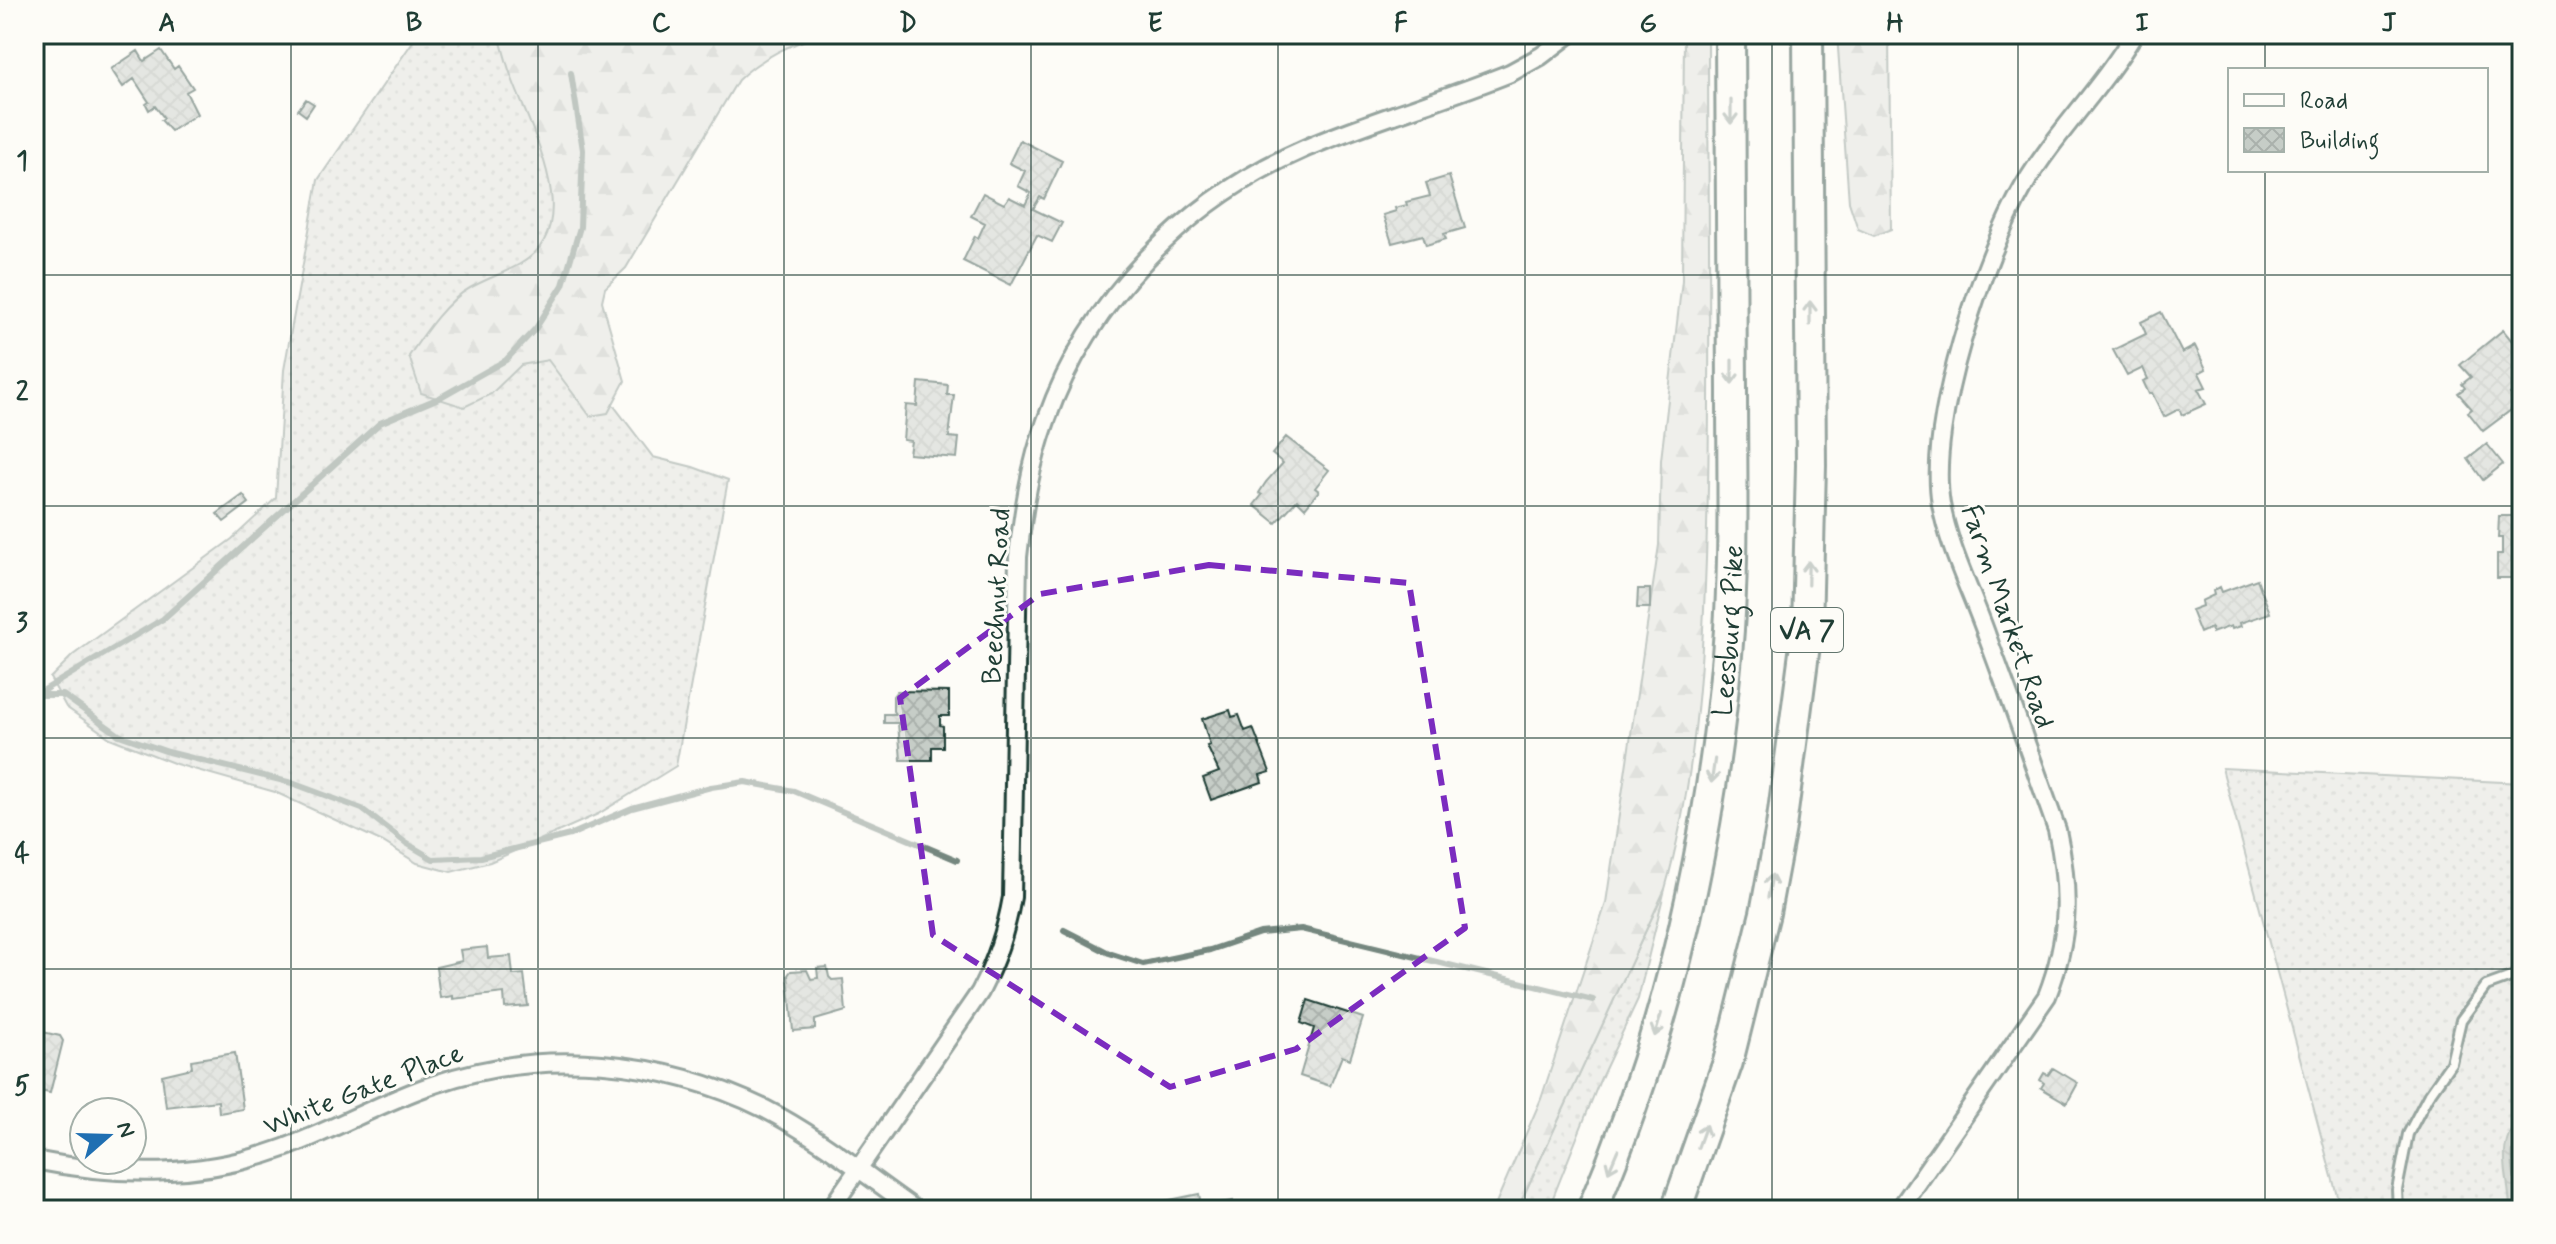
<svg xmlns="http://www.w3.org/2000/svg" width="2556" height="1244" font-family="Mynerve,sans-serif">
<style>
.grass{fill:url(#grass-dots);stroke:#7e8e88;stroke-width:2}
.forest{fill:url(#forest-firs);stroke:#7e8e88;stroke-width:2}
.water{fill:url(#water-ripples);stroke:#75877f;stroke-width:2}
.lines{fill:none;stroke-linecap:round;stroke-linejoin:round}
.shore{stroke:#586e66;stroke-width:2}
.stream{stroke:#75877f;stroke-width:6}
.building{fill:url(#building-cross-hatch);stroke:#1f3d34;stroke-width:2}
.service-casing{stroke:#1f3d34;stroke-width:14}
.minor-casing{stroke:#1f3d34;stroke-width:22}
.trunk-casing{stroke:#1f3d34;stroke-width:34}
.service{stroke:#fdfcf7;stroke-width:8}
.minor{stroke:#fdfcf7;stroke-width:16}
.trunk{stroke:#fdfcf7;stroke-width:28}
.oneway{stroke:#8e9c96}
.marked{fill:none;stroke:#7b2cbf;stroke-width:6;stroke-dasharray:16 10;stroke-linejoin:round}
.grid{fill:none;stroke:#1f3d34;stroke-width:2;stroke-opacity:0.55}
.labels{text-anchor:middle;stroke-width:6;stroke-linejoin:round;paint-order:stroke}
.shield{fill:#fdfcf7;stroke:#62766e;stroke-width:2}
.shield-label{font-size:26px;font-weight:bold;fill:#1f3d34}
.street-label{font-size:28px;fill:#1f3d34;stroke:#fdfcf7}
.neatline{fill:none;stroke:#1f3d34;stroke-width:3}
.grid-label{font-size:26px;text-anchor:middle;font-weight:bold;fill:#1f3d34}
</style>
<defs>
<pattern id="grass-dots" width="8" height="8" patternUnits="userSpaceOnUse" patternTransform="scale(2)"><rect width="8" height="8" fill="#dde0db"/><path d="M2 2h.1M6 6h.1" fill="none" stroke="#bdc1bd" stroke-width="1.8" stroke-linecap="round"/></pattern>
<pattern id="forest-firs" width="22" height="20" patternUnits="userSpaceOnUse" patternTransform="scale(2)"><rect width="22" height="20" fill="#dde0db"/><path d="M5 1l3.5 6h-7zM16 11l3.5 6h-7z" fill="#bdc1bd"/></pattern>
<pattern id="water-ripples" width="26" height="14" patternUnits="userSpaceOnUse" patternTransform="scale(2)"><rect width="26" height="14" fill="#aeb8b1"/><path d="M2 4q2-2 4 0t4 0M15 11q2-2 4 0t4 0" fill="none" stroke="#8d9791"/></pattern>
<pattern id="building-cross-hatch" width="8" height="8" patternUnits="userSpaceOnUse" patternTransform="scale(2)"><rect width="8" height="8" fill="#c6cdc7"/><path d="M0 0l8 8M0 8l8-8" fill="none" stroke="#aab1ac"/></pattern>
</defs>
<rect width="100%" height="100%" fill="#fdfcf7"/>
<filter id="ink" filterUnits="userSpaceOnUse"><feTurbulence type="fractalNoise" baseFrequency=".0125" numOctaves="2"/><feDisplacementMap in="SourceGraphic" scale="16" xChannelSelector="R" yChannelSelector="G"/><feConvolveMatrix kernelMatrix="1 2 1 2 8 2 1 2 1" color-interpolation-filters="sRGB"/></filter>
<g filter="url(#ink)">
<path class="grass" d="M418 34H556L595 381 653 457 693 467 728 480 676 766 598 814 490 862 451 872 417 863 383 842 275 792 176 764 110 738 66 707 50 678 73 655 232 539 276 498 284 370 318 180Z
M2222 768 2522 783V1210H2341Z
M1665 889 1638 999 1600 1080 1548 1210H1517Z"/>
<path class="forest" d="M499 34H822C790 45 763 56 738 80L626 268 605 288 602 301 625 381 608 413 590 416 548 360 521 365 491 394 464 407 421 393 409 356C424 334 446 301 470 288 486 279 504 273 520 264 586 227 532 132 513 81 507 66 503 50 499 34Z
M1684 34H1708C1708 185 1711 336 1708 488 1705 620 1701 762 1665 889L1517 1210H1493L1541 1099 1606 903 1659 545 1661 460 1682 280Z
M1837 34H1889L1891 229 1874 236 1858 229 1849 202Z"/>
<path class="water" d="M2522 1112V1210H2510C2509 1169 2493 1150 2522 1112Z"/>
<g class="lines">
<path class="shore" d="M2518 1210C2518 1182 2503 1151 2522 1125"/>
<path class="stream" d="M39 693 163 619 380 423 439 398 506 360 536 328 563 285 580 227 583 150 571 73
M38 695H63L119 735 168 752 292 783 362 809 406 843 433 859 481 857 570 835 632 808 711 787 745 782 794 791 957 860
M1064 930 1109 953 1143 964 1210 950 1260 933 1301 929 1593 1000"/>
</g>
<path class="building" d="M161 50 174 69 178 66 193 88 186 92 197 114 171 131 161 120 164 118 155 106 149 110 146 104 149 102 134 79 123 87 111 69 138 51 144 61Z
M306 99 314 104 306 116 298 110Z
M1020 140 1062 161 1044 199 1040 197 1033 209 1062 223 1052 242 1037 235 1011 285 963 261 975 236 978 238 985 223 971 216 983 193 1004 204 1009 197 1025 205 1031 193 1018 186 1025 171 1009 163Z
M1449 176 1465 228 1444 234 1446 239 1426 245 1423 235 1392 243 1383 215 1396 211 1395 208 1407 205 1406 202 1430 196 1426 183Z
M2161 312 2182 353 2195 346 2206 369 2199 373 2206 387 2198 389 2206 404 2182 415 2179 409 2164 417 2152 393 2149 394 2143 381 2148 379 2143 368 2127 376 2113 350 2146 334 2141 322Z
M2503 330 2522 353V385L2510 394 2519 404 2483 431 2468 412 2472 409 2458 393 2465 388 2462 384 2471 377 2460 365Z
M919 382 948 385 947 395H954L949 437 959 438 957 458 909 454 911 441 903 440 906 405 917 406Z
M1286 437 1329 470 1315 488 1319 491 1305 508 1297 500 1276 523 1254 505 1262 495 1259 493 1266 482 1283 463 1272 454Z
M2487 444 2503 464 2483 480 2468 459Z
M243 495 249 503 224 522 217 514Z
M2499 516H2522L2520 578H2497V554H2502V538H2498Z
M2257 579 2270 613 2240 623 2241 626 2232 629 2231 626 2212 633 2211 628 2200 633 2191 610 2202 606 2201 601 2214 595 2213 591 2220 587 2222 592Z
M1638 589H1650V608H1637Z
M897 691 949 692V716H940V725L943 726V747H932V760H901L898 723H884V714H895L893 711V696Z
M1230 710 1232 717 1239 715 1245 731 1253 728 1270 772 1260 775 1262 782 1211 800 1203 778 1219 772 1207 746 1210 745 1202 719Z
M487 947 488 958 511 956 513 975 524 974 528 1006 505 1008 504 993 453 999V996L440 998 436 967 462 961 460 950Z
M827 967 829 977 832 980 843 979 846 1011 815 1020V1029L793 1031 788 975 791 971 807 970 811 979 818 978 817 968Z
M1308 1000 1363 1018 1350 1059 1342 1056 1330 1086 1300 1076 1314 1028 1301 1023Z
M34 1030 60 1036 63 1041 50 1093 34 1090Z
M235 1053 243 1109 219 1113 218 1101 166 1107 162 1075 192 1068 191 1060Z
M2053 1068 2078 1083 2067 1103 2041 1088 2044 1083 2040 1080 2044 1073 2048 1075Z
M1199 1194 1202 1210H1152L1150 1204Z
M1233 1201 1234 1210H1220L1219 1203Z"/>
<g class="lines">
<g class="service-casing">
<path id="service" d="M2398 1210 2397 1190 2408 1134 2428 1096 2451 1063 2461 1020 2486 986 2522 973"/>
</g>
<g class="minor-casing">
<path id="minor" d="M2518 34 2522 38
M34 1160C119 1177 202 1178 284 1148 336 1129 383 1101 435 1084 543 1047 663 1059 765 1109 818 1136 867 1176 916 1210
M830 1210 980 992C996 961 1006 932 1012 897L1018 557C1023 511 1030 465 1046 421 1089 299 1187 199 1306 148 1372 120 1443 100 1510 73L1541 56 1570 34
M1899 1210 2047 996C2070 937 2070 891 2057 830 2034 765 2011 700 1987 636 1972 593 1949 549 1941 504 1927 422 1983 258 2024 186 2056 132 2102 88 2134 34"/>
</g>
<g class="trunk-casing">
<g id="trunk">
<path id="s1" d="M1592 1210C1667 1034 1710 845 1727 655 1735 567 1732 478 1732 390 1731 271 1731 153 1730 34"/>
<path d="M1676 1210 1728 1062 1765 913 1781 827 1807 630 1811 465 1808 34"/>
</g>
</g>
<use href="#service" class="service"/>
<use href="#minor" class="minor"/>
<use href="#trunk" class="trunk"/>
</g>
<defs><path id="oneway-shaft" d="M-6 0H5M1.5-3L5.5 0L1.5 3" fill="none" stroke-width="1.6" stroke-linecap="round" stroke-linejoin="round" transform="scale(2)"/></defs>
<g class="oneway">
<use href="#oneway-shaft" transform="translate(1731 112) rotate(90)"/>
<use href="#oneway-shaft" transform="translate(1810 313) rotate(-90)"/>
<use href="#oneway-shaft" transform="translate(1732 372) rotate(90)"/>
<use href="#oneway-shaft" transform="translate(1808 573) rotate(-89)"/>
<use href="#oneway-shaft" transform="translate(1713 771) rotate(98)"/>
<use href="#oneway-shaft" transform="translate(1770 886) rotate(-80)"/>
<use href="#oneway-shaft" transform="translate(1658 1025) rotate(106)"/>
<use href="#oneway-shaft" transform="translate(1702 1136) rotate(-70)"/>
<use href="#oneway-shaft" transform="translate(1613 1161) rotate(113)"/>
</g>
</g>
<path d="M0 0H2556V1244H0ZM1209 565 1409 583 1465 928 1296 1049 1170 1087 933 935 900 698 1040 594Z" fill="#fdfcf7" fill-opacity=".55" fill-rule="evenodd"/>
<path class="marked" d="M1209 565 1409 583 1465 928 1296 1049 1170 1087 933 935 900 698 1040 594Z"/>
<path class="grid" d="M291 34V1210M538 34V1210M784 34V1210M1031 34V1210M1278 34V1210M1525 34V1210M1772 34V1210M2018 34V1210M2265 34V70M2265 170V1210M34 275H2522M34 506H2522M34 738H2522M34 969H2522"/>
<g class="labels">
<rect class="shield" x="1771" y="608" width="72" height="44" rx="6"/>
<g class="shield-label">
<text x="1807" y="639">VA 7</text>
</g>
<g class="street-label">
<text transform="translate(995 596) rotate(-87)" y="10">Beechnut Road</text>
<text transform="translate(2009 616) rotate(71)" y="10">Farm Market Road</text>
<text dy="10" stroke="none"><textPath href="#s1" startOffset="598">Leesburg Pike</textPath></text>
<text transform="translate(363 1088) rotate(-21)" y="10">White Gate Place</text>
</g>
</g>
<rect width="2556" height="1244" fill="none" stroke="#fdfcf7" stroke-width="88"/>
<rect x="2228" y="68" width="260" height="104" fill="#fdfcf7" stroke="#a4b0a9" stroke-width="2"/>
<rect x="2244" y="94" width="40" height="12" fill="#fdfcf7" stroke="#a4b0a9" stroke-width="2"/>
<text x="2300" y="108" font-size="24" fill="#1f3d34">Road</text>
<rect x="2244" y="128" width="40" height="24" fill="url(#building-cross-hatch)" stroke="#a4b0a9" stroke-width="2"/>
<text x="2300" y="148" font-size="24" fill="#1f3d34">Building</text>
<g transform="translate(108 1136) rotate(70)"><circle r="38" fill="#fdfcf7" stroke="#a4b0a9" stroke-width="2"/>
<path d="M0-6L14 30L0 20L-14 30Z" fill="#1f6fb2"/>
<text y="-12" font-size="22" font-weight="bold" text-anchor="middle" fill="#1f3d34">N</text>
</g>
<rect x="44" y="44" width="2468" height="1156" class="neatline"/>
<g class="grid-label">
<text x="167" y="31">A</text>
<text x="414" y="31">B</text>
<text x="661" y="31">C</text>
<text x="908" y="31">D</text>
<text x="1155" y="31">E</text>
<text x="1401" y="31">F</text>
<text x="1648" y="31">G</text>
<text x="1895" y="31">H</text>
<text x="2142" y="31">I</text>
<text x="2389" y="31">J</text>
<text x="22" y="169">1</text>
<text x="22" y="400">2</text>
<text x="22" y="631">3</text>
<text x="22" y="862">4</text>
<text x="22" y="1094">5</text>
</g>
</svg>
